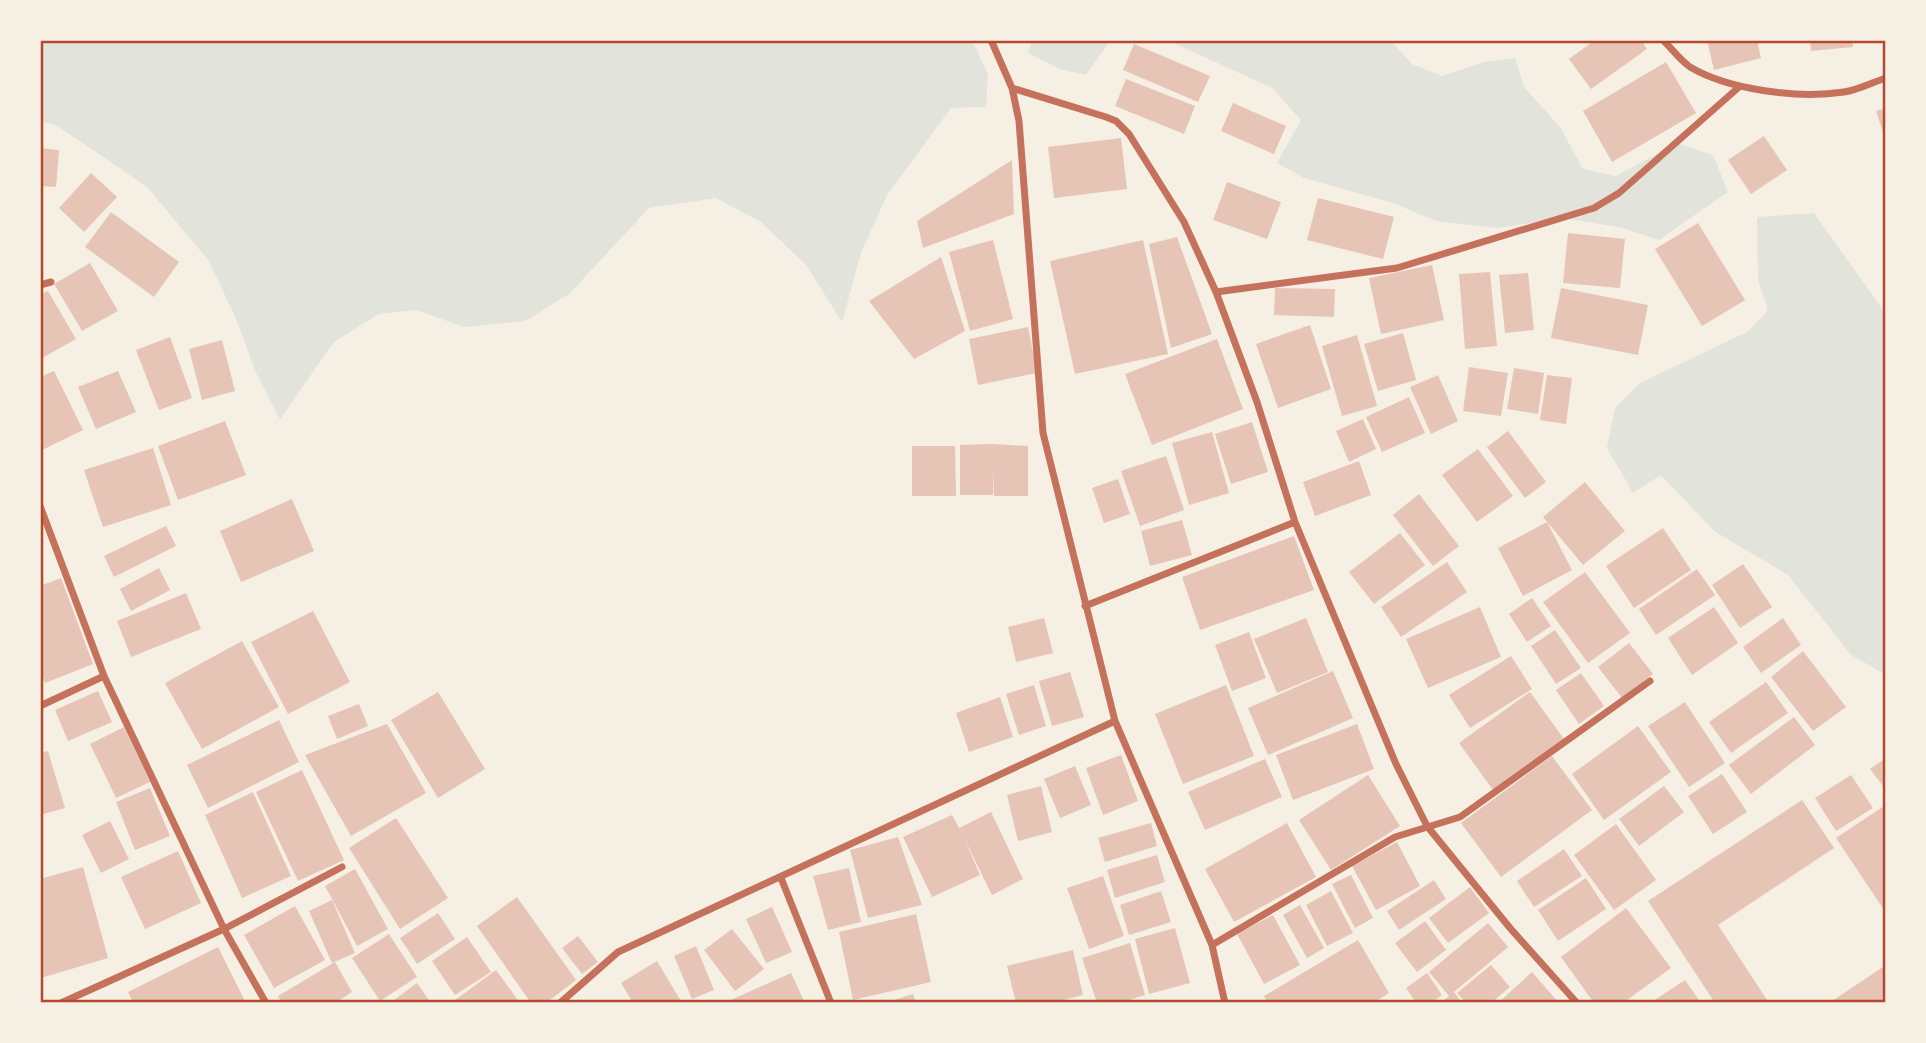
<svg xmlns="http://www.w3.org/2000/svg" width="1926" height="1043" font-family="Signika,sans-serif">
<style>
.green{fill:#e2e4dc}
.building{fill:#e6c5b7}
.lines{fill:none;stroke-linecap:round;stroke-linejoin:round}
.minor{stroke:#c5725c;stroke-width:7}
.neatline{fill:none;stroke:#b5482f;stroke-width:2.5}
</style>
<rect width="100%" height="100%" fill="#f6efe4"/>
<path class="green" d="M40 40H972L988 74 986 107 951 108 887 195 861 253 842 322 806 265 761 222 716 198 649 208 569 294 525 321 464 327 416 310 379 314 334 342 280 419 256 373 236 319 209 261 147 187 56 125 40 121Z
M1032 40H1111L1086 75 1060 69 1028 53Z
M1167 40H1390L1412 64 1442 76 1484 62 1515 58 1524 87 1560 127 1583 169 1616 176 1677 143 1713 155 1728 192 1659 240 1623 228 1564 218 1497 228 1436 221 1393 203 1304 178 1277 163 1301 120 1272 88Z
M1814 213 1886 314V675L1851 655 1788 575 1714 531 1661 475 1633 493 1607 448 1615 408 1640 383 1747 332 1768 310 1758 280 1757 217Z"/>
<path class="building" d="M1595 40H1641L1647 49 1591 89 1569 59Z
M1707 40H1757L1761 58 1714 70Z
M1810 40H1852L1853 47 1811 51Z
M1134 44 1210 76 1198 102 1123 70Z
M1666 62 1696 113 1612 162 1583 111Z
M1126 79 1195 106 1184 134 1115 106Z
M1233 103 1286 126 1274 154 1221 131Z
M1886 108V138H1885L1876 111Z
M1764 136 1787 170 1751 194 1728 160Z
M1121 138 1127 189 1054 198 1048 147Z
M40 148 59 150 56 187 40 186Z
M1012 160 1014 214 923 248 917 221Z
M91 173 117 197 84 232 59 208Z
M1227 182 1281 202 1267 239 1213 220Z
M1318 198 1394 217 1383 259 1307 240Z
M111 212 179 262 154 297 85 247Z
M1698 223 1745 300 1702 326 1655 249Z
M1568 233 1625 239 1620 288 1563 283Z
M1177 237 1212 334 1171 348 1149 244Z
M993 240 1013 319 970 331 949 252Z
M1143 240 1168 354 1075 374 1050 261Z
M941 257 965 331 914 359 869 301Z
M90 263 118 311 82 331 54 284Z
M1432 265 1444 320 1381 334 1369 278Z
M1490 272 1497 346 1465 349 1459 274Z
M1528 273 1534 330 1505 333 1499 275Z
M1275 288 1335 289 1334 317 1274 315Z
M1561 288 1648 305 1638 355 1551 338Z
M48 291 76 339 42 358 40 295Z
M1310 325 1331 389 1278 408 1256 344Z
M1028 327 1037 373 978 385 969 339Z
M1403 333 1416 380 1378 391 1364 344Z
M1357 335 1377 406 1342 416 1322 346Z
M170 337 192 398 159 410 136 350Z
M1217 339 1243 409 1152 445 1125 374Z
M222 340 235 391 202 400 189 349Z
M1469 367 1508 373 1501 416 1463 411Z
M1514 368 1544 373 1538 414 1507 409Z
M54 371 83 430 40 451V377Z
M118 371 136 412 96 429 78 387Z
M1438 375 1458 421 1431 434 1410 387Z
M1547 375 1572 378 1566 424 1540 420Z
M1409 397 1425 433 1382 452 1366 417Z
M1363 419 1376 449 1349 462 1336 431Z
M225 421 246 475 178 500 158 446Z
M1252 422 1268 472 1231 484 1215 434Z
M1508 431 1546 482 1525 498 1487 447Z
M1212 432 1229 493 1189 505 1172 443Z
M993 444 1028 446V496H994V469L993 495H960V445Z
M912 446H955L956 496H912Z
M153 448 171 505 103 527 84 470Z
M1478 449 1513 496 1477 522 1442 475Z
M1166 456 1184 510 1140 526 1121 471Z
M1359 461 1371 495 1315 516 1303 482Z
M1118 479 1130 514 1104 523 1092 488Z
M1585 482 1625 531 1583 565 1543 517Z
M1419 494 1459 546 1433 566 1393 515Z
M292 499 314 551 241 582 220 531Z
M1182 520 1192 555 1150 566 1141 531Z
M1547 522 1572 570 1523 596 1498 548Z
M166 526 176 546 114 577 104 556Z
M1663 528 1691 570 1634 608 1606 566Z
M1400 533 1425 565 1374 604 1349 572Z
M1294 536 1314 590 1200 630 1182 577Z
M1447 562 1467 592 1401 637 1381 607Z
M1743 564 1772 607 1740 628 1712 585Z
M159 568 170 590 131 611 120 589Z
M1697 569 1715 595 1656 635 1639 609Z
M1585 572 1630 633 1588 663 1543 602Z
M61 578 93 664 45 683 40 669V586Z
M186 593 201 629 131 657 117 621Z
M1532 598 1551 626 1527 642 1509 614Z
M1480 607 1501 657 1428 688 1406 639Z
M1714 607 1738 643 1692 675 1668 638Z
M313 611 350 682 288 714 251 642Z
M1044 618 1053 653 1016 662 1008 627Z
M1306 618 1328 672 1277 693 1254 639Z
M1783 618 1801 645 1761 673 1743 647Z
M1555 630 1581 668 1556 684 1531 646Z
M1249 632 1266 678 1232 691 1215 645Z
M242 641 279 707 202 749 165 683Z
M1629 643 1653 674 1622 698 1598 667Z
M1803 651 1846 707 1813 731 1771 677Z
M1511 656 1532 689 1470 728 1449 695Z
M1333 671 1353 718 1268 755 1248 708Z
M1070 672 1084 717 1052 726 1039 681Z
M1581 673 1604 706 1579 724 1556 690Z
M1766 682 1788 713 1731 753 1709 722Z
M1034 685 1046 726 1019 735 1006 694Z
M1226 685 1254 756 1183 784 1155 714Z
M98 691 112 722 68 741 55 710Z
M438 692 485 769 438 798 391 720Z
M1530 692 1564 739 1493 790 1459 743Z
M1000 697 1013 737 969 752 956 713Z
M1685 702 1725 763 1689 787 1648 726Z
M359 704 368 726 337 739 328 716Z
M1794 717 1815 745 1751 794 1729 765Z
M279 720 299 762 208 808 187 765Z
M387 724 426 793 351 836 305 755Z
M1357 724 1374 769 1293 800 1276 755Z
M1638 726 1671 772 1604 820 1572 774Z
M124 727 150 782 116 798 90 744Z
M48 751 65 808 40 815V753Z
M1121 755 1138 801 1103 815 1086 768Z
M1552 756 1592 810 1501 877 1461 823Z
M1265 759 1282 797 1205 830 1188 792Z
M1883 760 1886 764V790L1870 769Z
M1075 766 1091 805 1060 818 1044 779Z
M302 770 344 860 298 881 256 792Z
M1722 774 1747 812 1713 834 1688 796Z
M1368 775 1400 826 1331 870 1299 820Z
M1851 775 1873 808 1836 831 1815 798Z
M1041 786 1052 832 1018 841 1007 795Z
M1664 786 1684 812 1639 846 1619 819Z
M150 788 170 836 135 850 116 802Z
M253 792 291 876 242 898 205 815Z
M1802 800 1834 848 1718 925 1769 1003H1715L1648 901Z
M1884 806 1886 808V913L1836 838Z
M991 812 1023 879 992 895 964 838 980 875 932 897 903 837 952 815 959 828Z
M396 818 448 898 400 929 349 848Z
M110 821 129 859 101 873 82 835Z
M1151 823 1157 846 1105 862 1098 838Z
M1287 823 1316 877 1234 922 1205 869Z
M1616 824 1656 880 1614 910 1574 855Z
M898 837 922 905 868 918 850 850Z
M1397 842 1420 886 1376 910 1352 866Z
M1564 849 1582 876 1534 907 1517 881Z
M178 851 201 903 145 929 121 877Z
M1157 855 1165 882 1115 898 1107 870Z
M83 867 108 958 41 978 40 879Z
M849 868 861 922 828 930 813 876Z
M355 869 388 929 357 946 325 886Z
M1351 875 1373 918 1355 928 1332 884Z
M1103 876 1124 936 1089 949 1067 888Z
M1586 878 1606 909 1558 941 1538 910Z
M1434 880 1446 899 1399 930 1387 911Z
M1470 887 1489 913 1448 943 1429 918Z
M1161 891 1171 922 1129 935 1120 905Z
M1331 891 1353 933 1327 946 1306 905Z
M517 897 576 980 546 1003H531L477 926Z
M332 900 355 953 332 963 309 911Z
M1300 905 1324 948 1307 958 1283 915Z
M295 906 325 960 274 988 244 935Z
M772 907 792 952 766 963 746 919Z
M1626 908 1671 968 1623 1003H1594L1561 957Z
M438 913 455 939 417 964 400 938Z
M916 914 931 982 853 1000 839 932Z
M1273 915 1300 965 1264 984 1237 934Z
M1425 921 1446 950 1417 972 1395 943Z
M1488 923 1508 947 1454 992 1462 1003H1440L1449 996 1429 972Z
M1175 928 1190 983 1149 994 1135 939Z
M732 929 764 969 735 991 704 950Z
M389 934 417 977 380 1001 352 958Z
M578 936 598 962 582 974 562 948Z
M467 937 491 972 455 995 432 961Z
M1358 940 1389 993 1373 1003H1268L1264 996Z
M1130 943 1145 995 1120 1003H1097L1082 958Z
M696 946 714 990 692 999 674 956Z
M218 947 246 1003H133L128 992Z
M1073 950 1083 995 1052 1003H1016L1007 966Z
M657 961 682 1003H633L621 983Z
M335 962 352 992 335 1003H282L278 996Z
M1491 965 1510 987 1491 1003H1466L1457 993Z
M1886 965V1003H1829Z
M496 970 520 1003H451Z
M1532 972 1559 1003H1498Z
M791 973 805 1003H724Z
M1427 973 1442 995 1431 1003H1416L1406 988Z
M1685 980 1701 1003H1650Z
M417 983 431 1003H390Z
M913 994 916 1003H888V1002Z"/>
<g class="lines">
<path class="minor" d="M991 40 1012 88 1019 121 1043 433 1115 721 1212 945 1225 1003
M1663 40C1672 49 1680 60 1690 67 1729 90 1799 99 1844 92 1858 90 1873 82 1886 78
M1012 88 1106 117 1116 121 1129 134 1184 222 1216 292 1257 402 1295 522 1396 764 1427 826 1510 928 1577 1003
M40 285 51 282
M1216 292 1397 268 1594 208 1619 193 1739 87
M40 506 104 676 224 929 266 1003
M1085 606 1295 522
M40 706 104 676
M781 878 831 1003
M1212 945 1395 837 1460 817 1650 681
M61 1003 224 929 342 867
M560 1003 618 952 1115 721"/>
</g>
<rect width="1926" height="1043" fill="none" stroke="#f6efe4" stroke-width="84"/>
<rect x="42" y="42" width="1842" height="959" class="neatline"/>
</svg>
